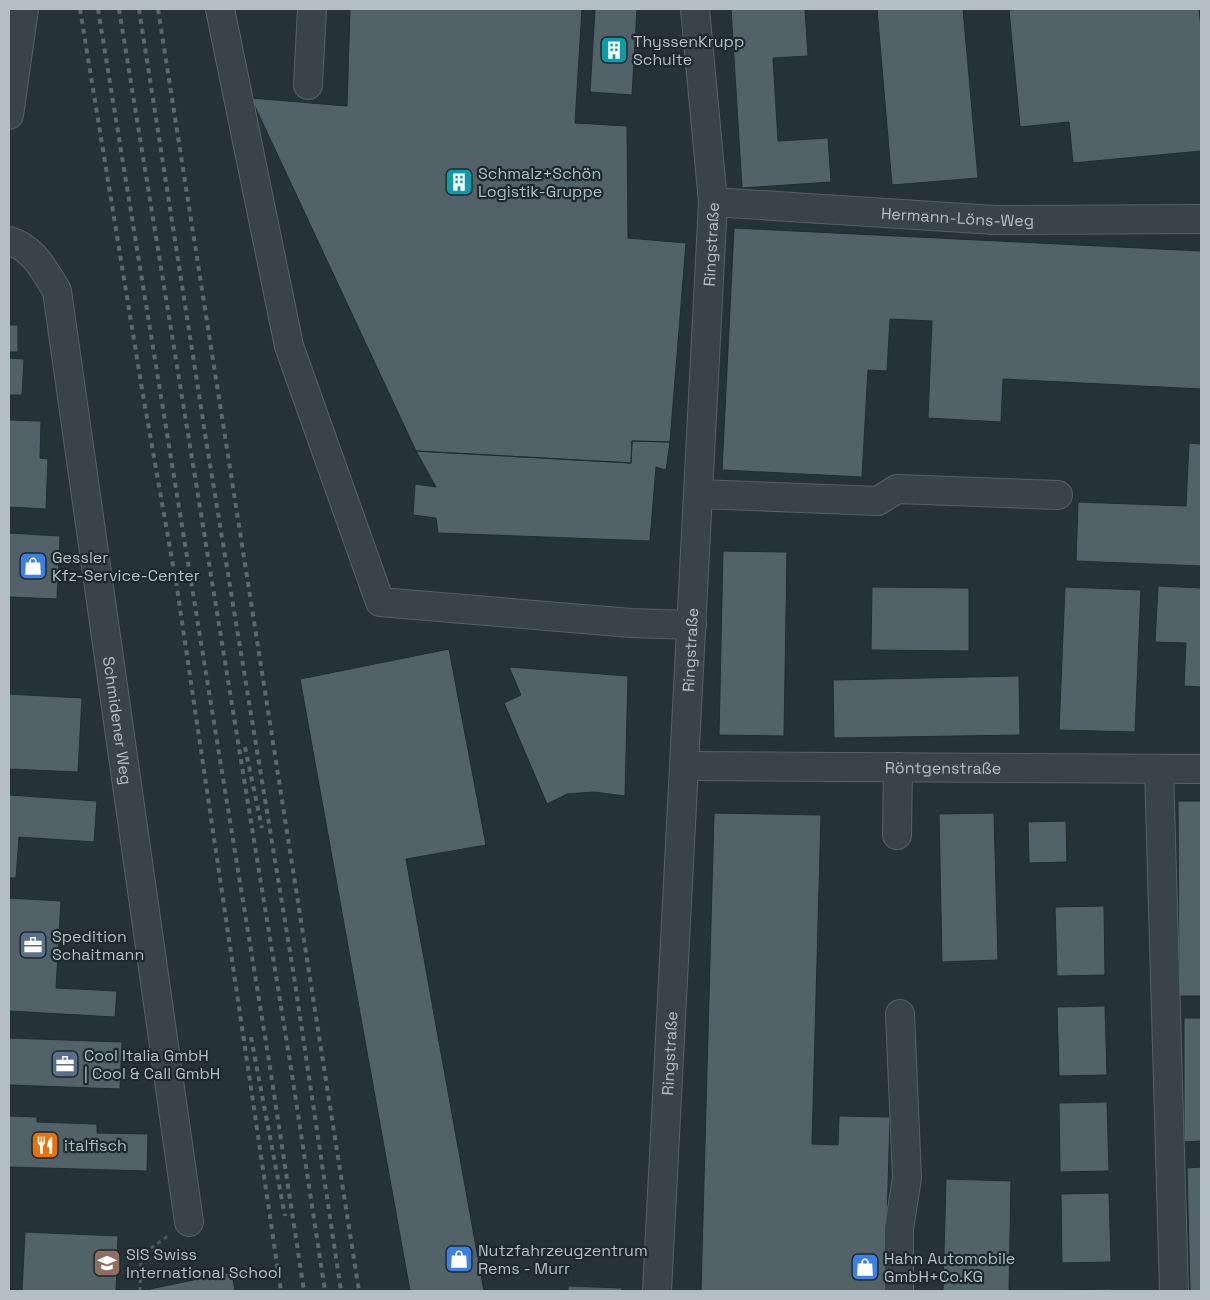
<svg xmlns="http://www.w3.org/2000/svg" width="1210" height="1300" font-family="'Space Grotesk',sans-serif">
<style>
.building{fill:#526268;stroke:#1f2b2f}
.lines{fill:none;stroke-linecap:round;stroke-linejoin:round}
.minor-casing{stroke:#566266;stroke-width:30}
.path{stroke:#4b5c59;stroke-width:3;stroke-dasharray:4 4;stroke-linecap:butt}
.minor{stroke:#384449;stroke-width:28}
.rail{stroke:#5a696f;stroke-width:4;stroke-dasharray:5 5;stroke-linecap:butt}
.labels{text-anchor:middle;stroke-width:4.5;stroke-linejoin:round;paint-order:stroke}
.poi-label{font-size:16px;fill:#b3bfc4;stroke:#1d292d;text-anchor:start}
.street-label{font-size:16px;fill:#b3bfc4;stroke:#1d292d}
</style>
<rect width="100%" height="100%" fill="#253338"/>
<path class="building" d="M350 9H582L575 123 627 126 628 238 686 243 670 442 632 441 631 463 416 451 251 98 347 106Z
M595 9H637L632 95 590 92Z
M731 9H805L808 56 773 58 778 141 828 138 831 182 742 188Z
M877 9H963L978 178 892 185Z
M1022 9H1199L1201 28V151L1073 163 1069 122 1020 127 1009 10Z
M734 228 1201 251V389L1003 379 1001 422 928 418 932 321 890 319 887 371 868 370 862 477 722 470Z
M9 325H18V352H9Z
M9 358 24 359 22 395H9Z
M9 420 41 421 40 458 48 459 46 509 9 507Z
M632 441 670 442 666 470 656 467 650 541 438 533 436 518 413 515 415 484 436 487 416 451 631 463Z
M1189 443 1201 444V566L1076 561 1078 502 1186 506Z
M9 533 60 536 57 599 9 597Z
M723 551 787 552 784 736 719 735Z
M1158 586 1201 588V687L1184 686 1186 643 1155 642Z
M872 587 969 588V651L871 650Z
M1065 587 1141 590 1135 732 1059 730Z
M449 649 486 845 406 859 484 1291H410L300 679Z
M509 667 628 676 625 796 594 792 567 794 547 804 504 703 521 695Z
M1019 676 1020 735 834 738 833 680Z
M9 694 82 698 78 772 9 769Z
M9 795 97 801 94 842 19 837 16 878H9Z
M1178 801H1201V996H1179Z
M714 813 821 815 812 1144 838 1145 839 1116 890 1117 885 1291H701Z
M994 813 998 960 942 962 939 814Z
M1066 821 1067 862 1029 863 1028 822Z
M9 898 61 901 56 988 117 991 115 1017 9 1011Z
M1104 906 1105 975 1057 976 1055 907Z
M1105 1006 1107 1075 1059 1076 1057 1007Z
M1184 1018H1201V1141L1184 1142Z
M9 1038 122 1042 120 1089 9 1085Z
M1107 1102 1109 1171 1060 1172 1059 1103Z
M9 1116 37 1117V1122L97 1124V1133L148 1134 147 1171 9 1167Z
M1201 1167V1291H1190L1187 1168Z
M946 1179 1011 1181 1009 1291H943Z
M1109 1193 1111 1262 1062 1263 1061 1194Z
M25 1232 118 1236 116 1291H22Z
M232 1272 235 1291H150V1289Z
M568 1286 622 1288V1291H568Z
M1111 1289V1291H1063V1290Z"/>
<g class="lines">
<g class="minor-casing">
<g id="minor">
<path d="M220 9 289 346 380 602 631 623 692 625"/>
<path d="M308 85 312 9"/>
<path d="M9 115 24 9"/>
<path id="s1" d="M713 202 995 220 1201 219"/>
<path id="s2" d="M9 241C34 248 44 270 57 291L189 1222"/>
<path d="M698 494 878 501 897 489 1058 495"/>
<path id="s3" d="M685 766 1201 769"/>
<path d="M1159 769 1174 1291"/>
<path d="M897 835 898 767"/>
<path id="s4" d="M657 1291 713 202 695 9"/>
<path d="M899 1291V1229L907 1178 900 1014"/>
</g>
</g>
<path class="path" d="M140 1291 141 1255 168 1236"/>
<use href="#minor" class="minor"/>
<path class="rail" d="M80 9 143 395 177 588 281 1291
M98 9 269 1061 304 1291
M119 9 291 1068 325 1291
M139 9 207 446 293 970 341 1291
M158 9 359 1291
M245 747 262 828
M251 1037 285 1216"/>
</g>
<defs>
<g id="building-square" transform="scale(1.4375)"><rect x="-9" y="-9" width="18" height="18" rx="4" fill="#0f9aa8" stroke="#1d292d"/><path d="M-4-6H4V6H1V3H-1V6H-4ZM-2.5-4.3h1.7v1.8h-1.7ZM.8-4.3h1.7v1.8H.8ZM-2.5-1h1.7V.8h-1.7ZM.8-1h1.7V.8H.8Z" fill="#fff"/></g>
<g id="shop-square" transform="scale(1.4375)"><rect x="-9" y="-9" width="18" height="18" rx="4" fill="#3f7fe0" stroke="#1d292d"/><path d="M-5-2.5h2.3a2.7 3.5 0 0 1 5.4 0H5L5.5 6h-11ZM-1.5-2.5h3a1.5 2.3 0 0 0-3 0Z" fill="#fff"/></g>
<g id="office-square" transform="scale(1.4375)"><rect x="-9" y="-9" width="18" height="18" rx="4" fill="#5c6f8a" stroke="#1d292d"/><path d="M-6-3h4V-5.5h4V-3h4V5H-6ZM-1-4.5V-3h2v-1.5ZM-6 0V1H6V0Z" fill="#fff"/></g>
<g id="restaurant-square" transform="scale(1.4375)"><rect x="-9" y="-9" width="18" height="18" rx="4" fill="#e8710a" stroke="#1d292d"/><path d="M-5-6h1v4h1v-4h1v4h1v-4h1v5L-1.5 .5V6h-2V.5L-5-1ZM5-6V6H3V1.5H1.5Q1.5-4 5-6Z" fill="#fff"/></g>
<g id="school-square" transform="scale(1.4375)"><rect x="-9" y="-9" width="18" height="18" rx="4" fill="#8d6e63" stroke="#1d292d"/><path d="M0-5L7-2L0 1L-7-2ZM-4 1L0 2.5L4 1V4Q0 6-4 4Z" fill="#fff"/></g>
</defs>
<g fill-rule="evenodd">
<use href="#building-square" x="614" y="50"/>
<use href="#building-square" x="459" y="182"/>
<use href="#shop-square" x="33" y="566"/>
<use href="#office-square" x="33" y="945"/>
<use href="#office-square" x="65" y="1064"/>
<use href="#restaurant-square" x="45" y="1145"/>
<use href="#shop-square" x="459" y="1259"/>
<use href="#school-square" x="107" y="1263"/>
<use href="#shop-square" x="865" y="1267"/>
</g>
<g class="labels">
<g class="poi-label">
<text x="633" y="47">ThyssenKrupp<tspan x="633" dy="18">Schulte</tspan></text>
<text x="478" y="179">Schmalz+Schön<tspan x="478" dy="18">Logistik-Gruppe</tspan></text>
<text x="52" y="563">Gessler<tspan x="52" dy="18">Kfz-Service-Center</tspan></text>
<text x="52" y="942">Spedition<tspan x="52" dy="18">Schaitmann</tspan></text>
<text x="84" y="1061">Cool Italia GmbH<tspan x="84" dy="18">| Cool &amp; Call GmbH</tspan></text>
<text x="64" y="1151">italfisch</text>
<text x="478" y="1256">Nutzfahrzeugzentrum<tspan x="478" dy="18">Rems - Murr</tspan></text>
<text x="126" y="1260">SIS Swiss<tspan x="126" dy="18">International School</tspan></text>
<text x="884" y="1264">Hahn Automobile<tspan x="884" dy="18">GmbH+Co.KG</tspan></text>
</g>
<g class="street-label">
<text dy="6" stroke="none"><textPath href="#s1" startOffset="245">Hermann-Löns-Weg</textPath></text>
<text dy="6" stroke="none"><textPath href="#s4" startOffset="1048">Ringstraße</textPath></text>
<text dy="6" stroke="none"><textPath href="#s4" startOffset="642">Ringstraße</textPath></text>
<text dy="6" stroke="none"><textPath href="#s2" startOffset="505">Schmidener Weg</textPath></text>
<text dy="6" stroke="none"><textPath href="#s3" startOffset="258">Röntgenstraße</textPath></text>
<text dy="6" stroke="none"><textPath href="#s4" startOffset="238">Ringstraße</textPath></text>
</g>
</g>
<rect width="1210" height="1300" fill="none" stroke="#b3bfc4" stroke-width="20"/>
</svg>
